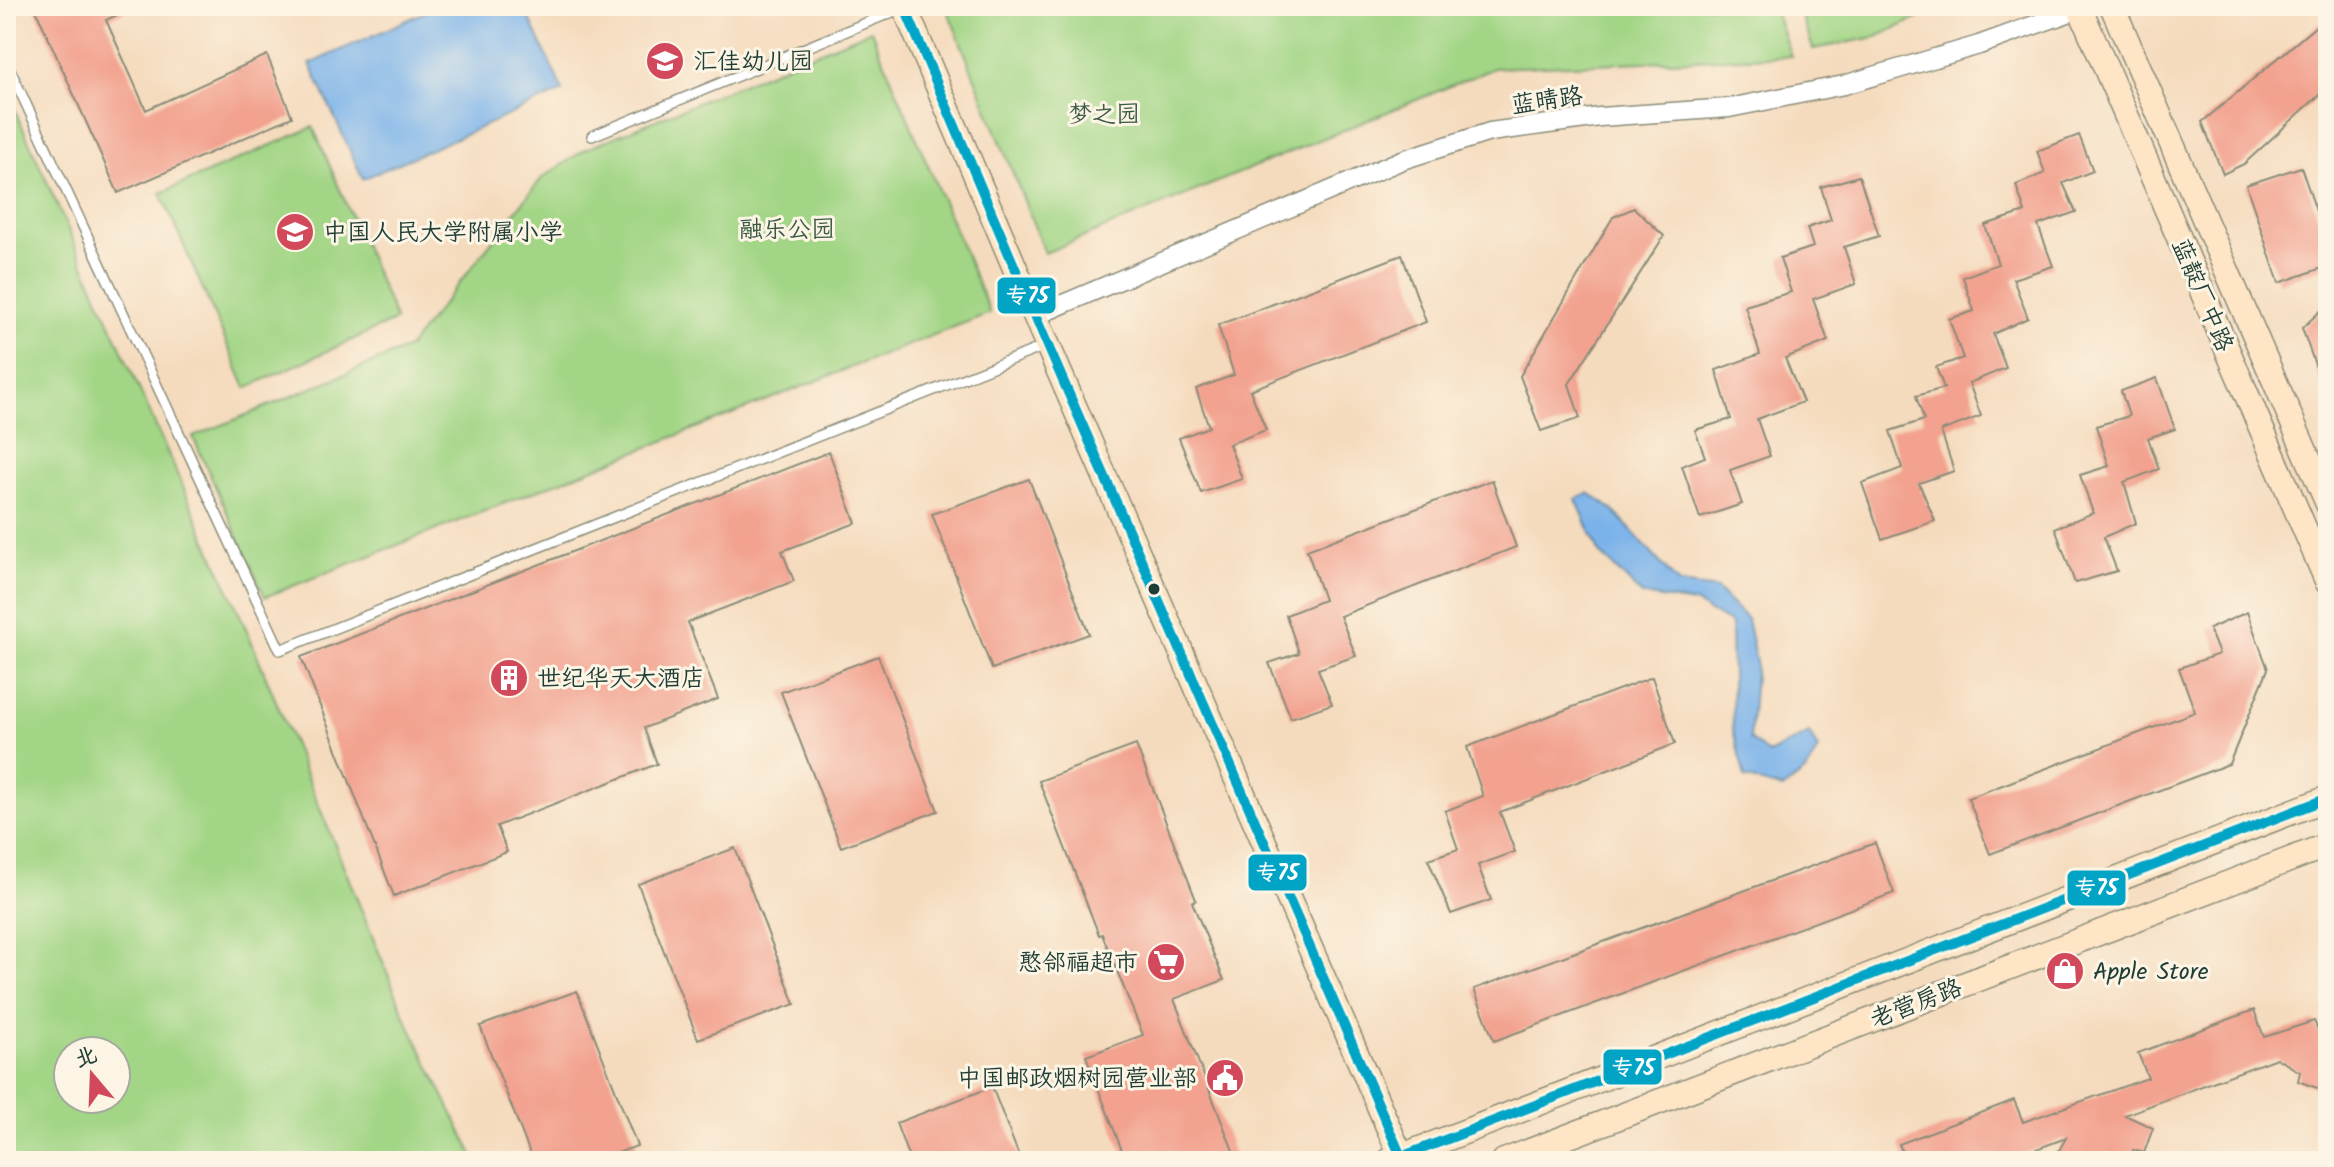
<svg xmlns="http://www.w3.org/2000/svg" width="2334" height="1167" font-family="Kalam,'LXGW WenKai TC',sans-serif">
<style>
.green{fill:#a2d585;stroke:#60895c;stroke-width:2;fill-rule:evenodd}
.water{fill:#7ab2ea;stroke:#4c788f;stroke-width:2}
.building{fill:#f2a28f}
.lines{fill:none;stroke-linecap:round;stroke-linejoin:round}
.lane-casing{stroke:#8a8c79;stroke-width:12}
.street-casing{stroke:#8a8c79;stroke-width:21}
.secondary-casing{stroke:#8a8c79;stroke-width:27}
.lane{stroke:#fff;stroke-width:9}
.street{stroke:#fff;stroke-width:18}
.secondary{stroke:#fee5c5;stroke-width:24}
.bus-1-casing{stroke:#fcf5e5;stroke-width:16}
.bus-1{stroke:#02a4c6;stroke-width:10}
.bus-dot{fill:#1f3d34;stroke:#fcf5e5;stroke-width:3}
.labels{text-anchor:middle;stroke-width:6;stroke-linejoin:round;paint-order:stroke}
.poi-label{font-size:24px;fill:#1f3d34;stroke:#fcf5e5;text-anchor:start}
.street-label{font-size:24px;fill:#1f3d34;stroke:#fcf5e5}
.park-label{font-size:24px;fill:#395b44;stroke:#fcf5e5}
.line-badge{stroke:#fcf5e5;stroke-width:3}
.badge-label{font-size:22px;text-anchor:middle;font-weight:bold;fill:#fff}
</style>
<rect width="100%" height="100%" fill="#fcf5e5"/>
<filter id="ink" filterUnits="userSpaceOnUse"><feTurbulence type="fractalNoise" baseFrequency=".0125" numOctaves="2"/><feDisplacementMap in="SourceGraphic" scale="16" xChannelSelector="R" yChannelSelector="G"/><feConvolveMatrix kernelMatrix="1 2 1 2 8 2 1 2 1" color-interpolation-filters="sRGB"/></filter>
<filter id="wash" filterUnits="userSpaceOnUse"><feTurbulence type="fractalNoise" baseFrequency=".006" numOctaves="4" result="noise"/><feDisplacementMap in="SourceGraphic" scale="32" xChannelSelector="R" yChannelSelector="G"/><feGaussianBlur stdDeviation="1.8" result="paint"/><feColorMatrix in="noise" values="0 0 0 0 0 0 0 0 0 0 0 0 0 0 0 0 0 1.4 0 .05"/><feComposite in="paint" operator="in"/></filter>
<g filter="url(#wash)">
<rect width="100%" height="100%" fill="#f5dbbe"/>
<path class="green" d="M946 6H1773L1791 56 1494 68 1045 253Z
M1807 6H1945L1876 37 1813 49 1800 12Z
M871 30 990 313 265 597 193 437 408 348 542 178 586 149Z
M6 90 248 633 407 1021 476 1161H6ZM68 1051H116V1099H68Z
M313 127 396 320 246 388 161 193Z"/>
<path class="water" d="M438 6H524L563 91 363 179 310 64Z
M1589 493 1613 510 1679 584 1717 589 1747 619 1756 662 1750 739 1769 754 1809 733 1818 749 1807 770 1783 789 1745 778 1733 730 1731 624 1694 603 1642 595 1599 552 1576 499Z"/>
<g id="blocks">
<path class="building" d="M34 6H137L106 20 146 110 267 55 292 117 118 193Z
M2328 16V87L2244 164 2223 174 2202 122Z
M2079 135 2093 171 2063 183 2076 212 2038 225 2053 266 2013 279 2028 318 1993 334 2006 368 1969 383 1981 416 1941 431 1954 471 1919 483 1935 521 1882 539 1862 483 1902 468 1890 431 1924 420 1916 396 1944 388 1936 367 1963 358 1949 319 1974 311 1963 277 1998 264 1985 225 2025 212 2016 185 2045 173 2037 151Z
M2301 167 2328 246V266L2279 283 2246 185Z
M1859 176 1879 236 1844 247 1856 284 1813 299 1828 341 1785 358 1803 402 1757 419 1770 456 1730 470 1742 504 1700 518 1682 466 1705 457 1695 430 1731 419 1716 370 1760 354 1745 306 1791 292 1780 258 1813 247 1807 228 1831 220 1821 187Z
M1634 208 1664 236 1569 384 1580 418 1541 431 1520 376 1613 217Z
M1402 255 1426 322 1250 390 1266 430 1229 444 1242 479 1201 493 1179 438 1209 427 1196 389 1234 375 1218 325Z
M2328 304V393H2325L2302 328Z
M2157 378 2175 429 2148 438 2159 469 2124 482 2136 523 2104 537 2117 571 2075 583 2055 528 2093 513 2080 475 2109 466 2096 426 2129 416 2121 391Z
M829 452 856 523 782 551 794 581 688 622 718 699 644 728 657 764 497 826 507 852 394 896 301 657Z
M1029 479 1089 634 992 669 932 514Z
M1492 480 1516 547 1340 616 1356 656 1318 669 1332 704 1291 718 1269 663 1299 653 1286 615 1324 600 1307 550Z
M2247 612 2268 669 2229 764 1990 854 1968 798 2195 712 2179 668 2219 654 2209 629Z
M878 656 938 811 841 847 781 692Z
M1652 677 1675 744 1500 812 1515 852 1478 865 1491 900 1451 914 1428 859 1458 849 1445 811 1483 796 1467 747Z
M1136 745 1196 900 1192 902 1224 980 1174 999 1237 1161H1126L1086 1056 1143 1035 1102 934 1099 935 1039 781Z
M1875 843 1894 893 1494 1041 1474 989Z
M735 848 795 1004 698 1039 638 884Z
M577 991 637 1146 596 1161H533L480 1026Z
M2254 1010 2264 1037 2314 1021 2328 1051V1092L2298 1081 2300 1072 2276 1058 2125 1115 2153 1128 2144 1153 2133 1150 2129 1161H2053L2066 1138 2004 1161H1906L1899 1144 2014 1100 2023 1122 2148 1078 2138 1053Z
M992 1087 1021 1161H910L896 1123Z"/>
</g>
</g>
<g filter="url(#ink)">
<use href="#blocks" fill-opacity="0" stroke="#8a8c79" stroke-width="2"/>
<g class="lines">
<g class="lane-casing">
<path id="lane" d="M6 61 280 650 1045 346
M592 136 902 8"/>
</g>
<g class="street-casing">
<path id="street" d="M1035 316 1402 160 1490 132 1600 117 1729 108 1844 85 1979 45 2087 6"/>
</g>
<g class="secondary-casing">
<path id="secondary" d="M904 6 1048 346 1403 1161
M2079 6 2328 583
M2112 6 2328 504
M1389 1161 2328 798
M1504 1161 2328 845"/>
</g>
<use href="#lane" class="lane"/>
<use href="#street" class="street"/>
<use href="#secondary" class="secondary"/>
<g class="bus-1-casing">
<path id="bus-1" d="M904 6 1048 346 1403 1161
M1401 1157 2328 798"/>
</g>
<use href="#bus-1" class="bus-1"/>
</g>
</g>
<defs>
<g id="school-disc" transform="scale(2)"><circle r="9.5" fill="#d1495b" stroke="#fcf5e5"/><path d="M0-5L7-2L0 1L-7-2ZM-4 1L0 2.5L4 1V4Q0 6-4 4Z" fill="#fff"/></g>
<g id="building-disc" transform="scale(2)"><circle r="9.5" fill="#d1495b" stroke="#fcf5e5"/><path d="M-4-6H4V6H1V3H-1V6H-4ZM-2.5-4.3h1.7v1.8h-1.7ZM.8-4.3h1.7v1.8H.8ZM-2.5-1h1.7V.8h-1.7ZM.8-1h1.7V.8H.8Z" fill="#fff"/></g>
<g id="supermarket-disc" transform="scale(2)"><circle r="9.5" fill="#d1495b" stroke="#fcf5e5"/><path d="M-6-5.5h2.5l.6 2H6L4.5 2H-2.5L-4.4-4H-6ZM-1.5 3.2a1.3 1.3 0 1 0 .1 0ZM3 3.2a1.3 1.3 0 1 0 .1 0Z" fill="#fff"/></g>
<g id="shop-disc" transform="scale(2)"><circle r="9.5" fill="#d1495b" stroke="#fcf5e5"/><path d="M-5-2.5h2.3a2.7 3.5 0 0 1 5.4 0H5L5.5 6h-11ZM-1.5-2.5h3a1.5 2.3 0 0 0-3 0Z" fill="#fff"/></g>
<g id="civic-disc" transform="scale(2)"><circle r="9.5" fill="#d1495b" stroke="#fcf5e5"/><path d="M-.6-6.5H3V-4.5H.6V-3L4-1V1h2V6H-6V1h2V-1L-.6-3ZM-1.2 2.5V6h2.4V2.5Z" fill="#fff"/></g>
</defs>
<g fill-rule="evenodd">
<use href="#school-disc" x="665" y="61"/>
<use href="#school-disc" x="295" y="232"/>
<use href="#building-disc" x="509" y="678"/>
<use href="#supermarket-disc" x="1166" y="962"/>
<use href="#shop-disc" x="2065" y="971"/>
<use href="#civic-disc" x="1225" y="1078"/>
</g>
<circle class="bus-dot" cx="1154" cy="589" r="7"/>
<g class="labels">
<g class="poi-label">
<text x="693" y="69">汇佳幼儿园</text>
<text x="323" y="240">中国人民大学附属小学</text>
<text x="537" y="686">世纪华天大酒店</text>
<text x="1138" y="970" text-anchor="end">憨邻福超市</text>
<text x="2093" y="979">Apple Store</text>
<text x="1197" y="1086" text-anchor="end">中国邮政烟树园营业部</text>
</g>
<g class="street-label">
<text transform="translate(1547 100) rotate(-8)" y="8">蓝晴路</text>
<text transform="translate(2203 295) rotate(67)" y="8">蓝靛厂中路</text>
<text transform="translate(1916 1003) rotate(-21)" y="8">老营房路</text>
</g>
<g class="park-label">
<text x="1104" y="122">梦之园</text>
<text x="787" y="237">融乐公园</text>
</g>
</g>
<g class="line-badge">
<rect x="996" y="276" width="61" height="39" rx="8" fill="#02a4c6"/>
<rect x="1247" y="853" width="61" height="39" rx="8" fill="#02a4c6"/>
<rect x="2066" y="869" width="61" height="38" rx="8" fill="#02a4c6"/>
<rect x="1602" y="1048" width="61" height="38" rx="8" fill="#02a4c6"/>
</g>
<g class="badge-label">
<text x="1027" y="303">专75</text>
<text x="1277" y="880">专75</text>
<text x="2096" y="895">专75</text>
<text x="1633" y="1075">专75</text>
</g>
<rect width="2334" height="1167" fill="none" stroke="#fcf5e5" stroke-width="32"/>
<g transform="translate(92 1075) rotate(341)"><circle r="38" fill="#fcf5e5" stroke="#a4ab9e" stroke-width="2"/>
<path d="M0-6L14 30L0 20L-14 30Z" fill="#d1495b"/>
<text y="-12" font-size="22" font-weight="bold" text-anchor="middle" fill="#1f3d34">北</text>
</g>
</svg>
